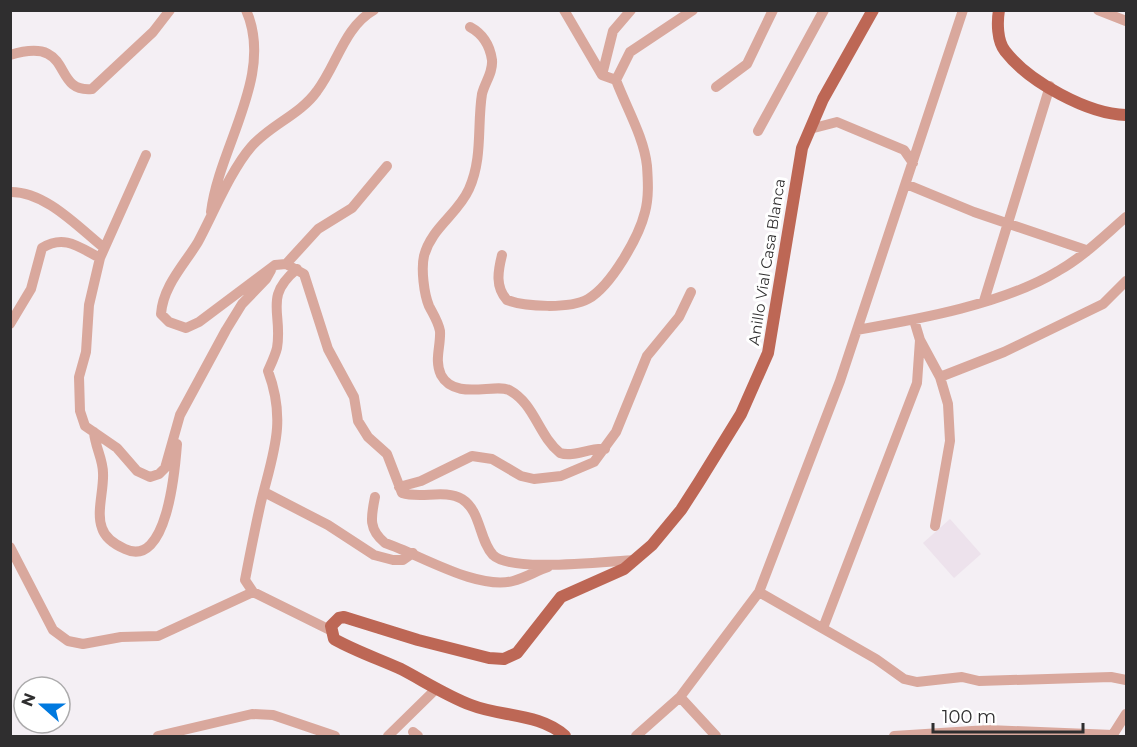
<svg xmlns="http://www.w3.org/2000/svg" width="1137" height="747" font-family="Montserrat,sans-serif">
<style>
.built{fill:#ede2ec}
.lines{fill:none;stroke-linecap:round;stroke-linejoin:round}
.minor{stroke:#d9a89d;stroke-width:10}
.major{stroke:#bd6755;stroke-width:12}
.labels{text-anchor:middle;stroke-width:6;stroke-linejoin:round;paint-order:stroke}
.street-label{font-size:15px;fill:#2f2e2f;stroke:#fff}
</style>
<rect width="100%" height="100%" fill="#f4eff4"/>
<path class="built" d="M950 519 981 554 954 578 923 543Z"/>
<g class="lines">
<path class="minor" d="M374 10C344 27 337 65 317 91 300 115 270 125 251 147 231 170 213 214 198 242 184 265 163 286 161 314L169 322 186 328 199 322 275 265 286 264 304 274 328 349 354 397 358 421 368 437 387 454 402 493C421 499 445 489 462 499 481 511 479 540 493 555 511 573 608 561 635 560
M1098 10 1126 21
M470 27C483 34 490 46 492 60 493 73 485 82 482 94 477 125 483 158 469 189 458 214 431 228 424 256 421 269 424 294 429 306 433 314 438 321 440 331 441 346 434 360 441 375 455 401 494 383 509 390 535 404 538 435 560 453 574 458 590 447 605 449
M10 55C76 35 50 93 92 89L153 32 170 10
M602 75 613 31 631 10
M616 80 630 52 693 10
M716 87 747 64 773 10
M810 129 837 122 904 150 913 163
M758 131 824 10
M146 155 100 258 89 305 86 352 79 377 80 411 85 426 117 448 137 471 150 477 159 474 165 468 180 415 226 330 242 304 266 279 271 270
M906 184 974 212 1086 250
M10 192C45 191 78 227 103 247
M211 212C219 146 275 75 246 10
M502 255C498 271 495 287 507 300 525 307 570 309 588 299 611 286 639 237 645 212 649 197 648 181 647 166 644 137 626 107 616 80L602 75 564 10
M286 264 318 229 352 208 387 166
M984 301 1050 86
M914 320 920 340 940 377 948 404 950 441 935 526
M10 324 31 289 42 248C64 234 79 247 100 258
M857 330C919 319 1004 304 1058 271 1083 257 1104 236 1126 217
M940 377 1004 352 1103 304 1126 281
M94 432C95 447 103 459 103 473 104 490 96 513 102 528 105 538 116 545 125 549 167 569 175 470 177 444
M399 487 421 481 472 456 492 459 521 476 534 479 561 476 594 462 616 432 647 356 679 317 691 292
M264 492 328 525 374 555 393 560H403L413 553
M375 497C371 517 368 529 385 543 421 555 476 590 513 581 525 578 536 571 548 567
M10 547 53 630 68 641 83 644 121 637 158 636 253 592 330 630
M253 592 245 580C250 554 255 528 261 502 273 453 287 422 268 371 271 364 275 356 277 348 283 313 263 297 297 269
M759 592 876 659 904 679 917 682 962 677 979 681 1111 677 1126 680
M823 628 917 383 920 340
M680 697 716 736
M413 732 418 736
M158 736 252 714 273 715 335 736
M388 736 437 688
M636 736 680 697 759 592 840 381 963 10
M894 736 988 730 1113 735
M1112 736 1126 714"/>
<path class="major" d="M999 10C997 22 997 41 1005 51 1029 82 1088 114 1126 115
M565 736C540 713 501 717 471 705 447 696 424 681 401 669 379 659 355 651 334 639L331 626 339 618 344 617 418 640 489 658 504 659 517 653 561 597 624 569 652 545 681 510 699 482 741 414 768 353 802 148 823 99 873 10"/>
</g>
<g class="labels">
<g class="street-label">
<text transform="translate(767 262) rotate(-81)" y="5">Anillo Vial Casa Blanca</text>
</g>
</g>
<rect width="1137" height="747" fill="none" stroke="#2f2e2f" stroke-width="24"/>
<g transform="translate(42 705) rotate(291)"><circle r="28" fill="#ffffff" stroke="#acabac" stroke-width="1.5"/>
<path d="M0-4.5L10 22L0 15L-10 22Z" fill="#0079df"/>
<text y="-9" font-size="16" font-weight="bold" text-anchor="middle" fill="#2f2e2f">N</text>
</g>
<path d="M933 723v9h150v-9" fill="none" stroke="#2f2e2f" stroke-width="3"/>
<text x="942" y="723" font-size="18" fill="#2f2e2f" stroke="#ffffff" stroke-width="4.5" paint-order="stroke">100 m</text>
</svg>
